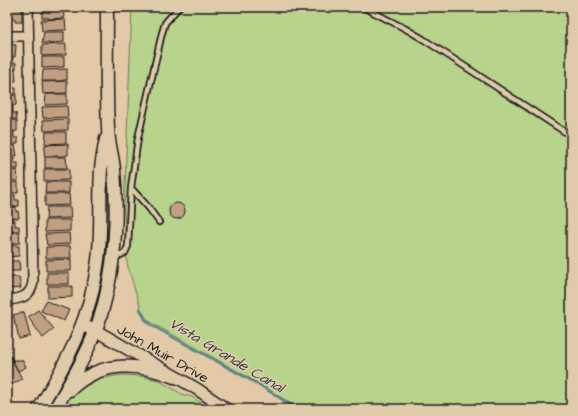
<svg xmlns="http://www.w3.org/2000/svg" width="578" height="416" font-family="'Architects Daughter',sans-serif">
<style>
.green{fill:#b8d48c;stroke:#6a7854}
.lines{fill:none;stroke-linecap:round;stroke-linejoin:round}
.stream{stroke:#54848a;stroke-width:2.5}
.building{fill:#c1a081;stroke:#1c1c1c}
.service-casing{stroke:#1c1c1c;stroke-width:8}
.minor-casing{stroke:#1c1c1c;stroke-width:12}
.tertiary-casing{stroke:#1c1c1c;stroke-width:14}
.secondary-casing{stroke:#1c1c1c;stroke-width:15}
.service{stroke:#dfcbaa;stroke-width:4.5}
.minor{stroke:#dfcbaa;stroke-width:9}
.tertiary{stroke:#dfcbaa;stroke-width:11}
.secondary{stroke:#dfcbaa;stroke-width:12}
.labels{text-anchor:middle;stroke-width:3.5;stroke-linejoin:round;paint-order:stroke}
.street-label{font-size:14px;fill:#1c1c1c;stroke:#dfcbaa}
.water-label{font-size:15px;font-style:italic;fill:#2f3f41;stroke:#dfcbaa}
</style>
<rect width="100%" height="100%" fill="#e4c9a6"/>
<filter id="ink" filterUnits="userSpaceOnUse"><feTurbulence type="fractalNoise" baseFrequency=".025" numOctaves="2"/><feDisplacementMap in="SourceGraphic" scale="8" xChannelSelector="R" yChannelSelector="G"/><feConvolveMatrix kernelMatrix="1 2 1 2 8 2 1 2 1" color-interpolation-filters="sRGB"/></filter>
<g filter="url(#ink)">
<path class="green" d="M132 7H571V409H299L262 385 152 323 146 318 141 309 134 287 127 263 124 209Z
M123 375 140 376 158 380 182 394 192 397 210 409H61C76 388 98 377 123 375Z"/>
<g class="lines">
<path class="stream" d="M140 309 145 319 151 325 261 386 297 409"/>
</g>
<path class="building" d="M9 7H22V22H15V19H9Z
M43 7H63L64 18 49 19V18H42V12H43Z
M65 19 66 30 42 31 41 20Z
M44 32H64V42L53 43V44H50V43H42Z
M7 44 16 45 15 57H7Z
M66 44V55L42 56V45Z
M42 57H64V67L42 68Z
M7 58H12V63H16V69H7Z
M67 69V80H63V81H42L43 70Z
M15 70 16 81 7 82V71Z
M67 81V93L43 94 42 82Z
M12 82 13 88H16V94H7V83Z
M46 94H67V104L45 105Z
M7 95H16V105L7 107Z
M67 106 68 117 43 118 42 107Z
M13 107V113H16L17 119H7V108Z
M68 119V130L44 131 43 120Z
M17 120V131L7 132V121Z
M14 132V138H18V144H7V133Z
M46 132H66V143L45 144Z
M68 144V155H66V156H44L45 145Z
M7 145H15L17 156 7 155Z
M45 157H66L67 168H45Z
M7 158H14V163H18V169H8Z
M44 169H69V180L44 181Z
M17 170 18 181 7 180V171Z
M18 182V193H7V183Z
M46 182H69V193H45Z
M45 194H69L70 205 45 206Z
M7 195H15V200H19V206L7 207Z
M169 211a8 8 0 1 1 16 0a8 8 0 1 1-16 0Z
M16 207V212L18 211 19 218H11V219H7V208Z
M47 207H70L71 218 46 219Z
M15 220V226H19V231H7V221Z
M45 220H70V231L45 232Z
M7 232H19L20 243 7 244Z
M69 233 70 244 47 245 45 234Z
M7 245 19 246V256L7 257Z
M70 246 71 258H46V247Z
M71 259V271H46V260Z
M7 261H19L20 271H7Z
M47 273H69V284H47Z
M7 277H19L21 288 7 289Z
M48 286H72V297L48 298Z
M46 301 69 310 64 321 41 311Z
M38 310 54 329 43 338 28 317Z
M24 312 30 336 19 339 16 325H15L14 322H15L13 315Z
M7 313H11V337H7Z
M7 349 22 379 9 386 7 382Z
M12 360H22L26 367 18 371Z"/>
<g class="lines">
<g class="service-casing">
<path id="service" d="M363 7 406 29 423 39 571 136
M131 188 148 207 159 222
M115 258 125 253 128 246 131 188 138 138 162 33 165 23 179 7"/>
</g>
<g class="minor-casing">
<path id="minor" d="M7 36H28
M7 300C20 299 31 297 33 282L28 7"/>
</g>
<g class="tertiary-casing">
<path id="tertiary" d="M83 325 100 333 197 389 226 409"/>
</g>
<g class="secondary-casing">
<path id="secondary" d="M70 390C100 360 137 362 174 377
M39 409C68 360 91 318 98 260 102 230 99 200 101 169 102 159 104 149 106 139
M55 409C74 376 93 345 103 308 115 264 118 216 114 170 113 156 108 142 108 128 106 88 107 47 107 7"/>
</g>
<use href="#service" class="service"/>
<use href="#minor" class="minor"/>
<use href="#tertiary" class="tertiary"/>
<use href="#secondary" class="secondary"/>
</g>
</g>
<g class="labels">
<g class="street-label">
<text transform="translate(163 353) rotate(30)" y="5">John Muir Drive</text>
</g>
<g class="water-label">
<text transform="translate(227 355) rotate(31)" y="5">Vista Grande Canal</text>
</g>
</g>
<rect width="578" height="416" fill="none" stroke="#dfcbaa" stroke-width="24"/>
<rect x="12" y="12" width="554" height="392" fill="none" stroke="#1c1c1c" stroke-width="1.5" filter="url(#ink)"/>
</svg>
